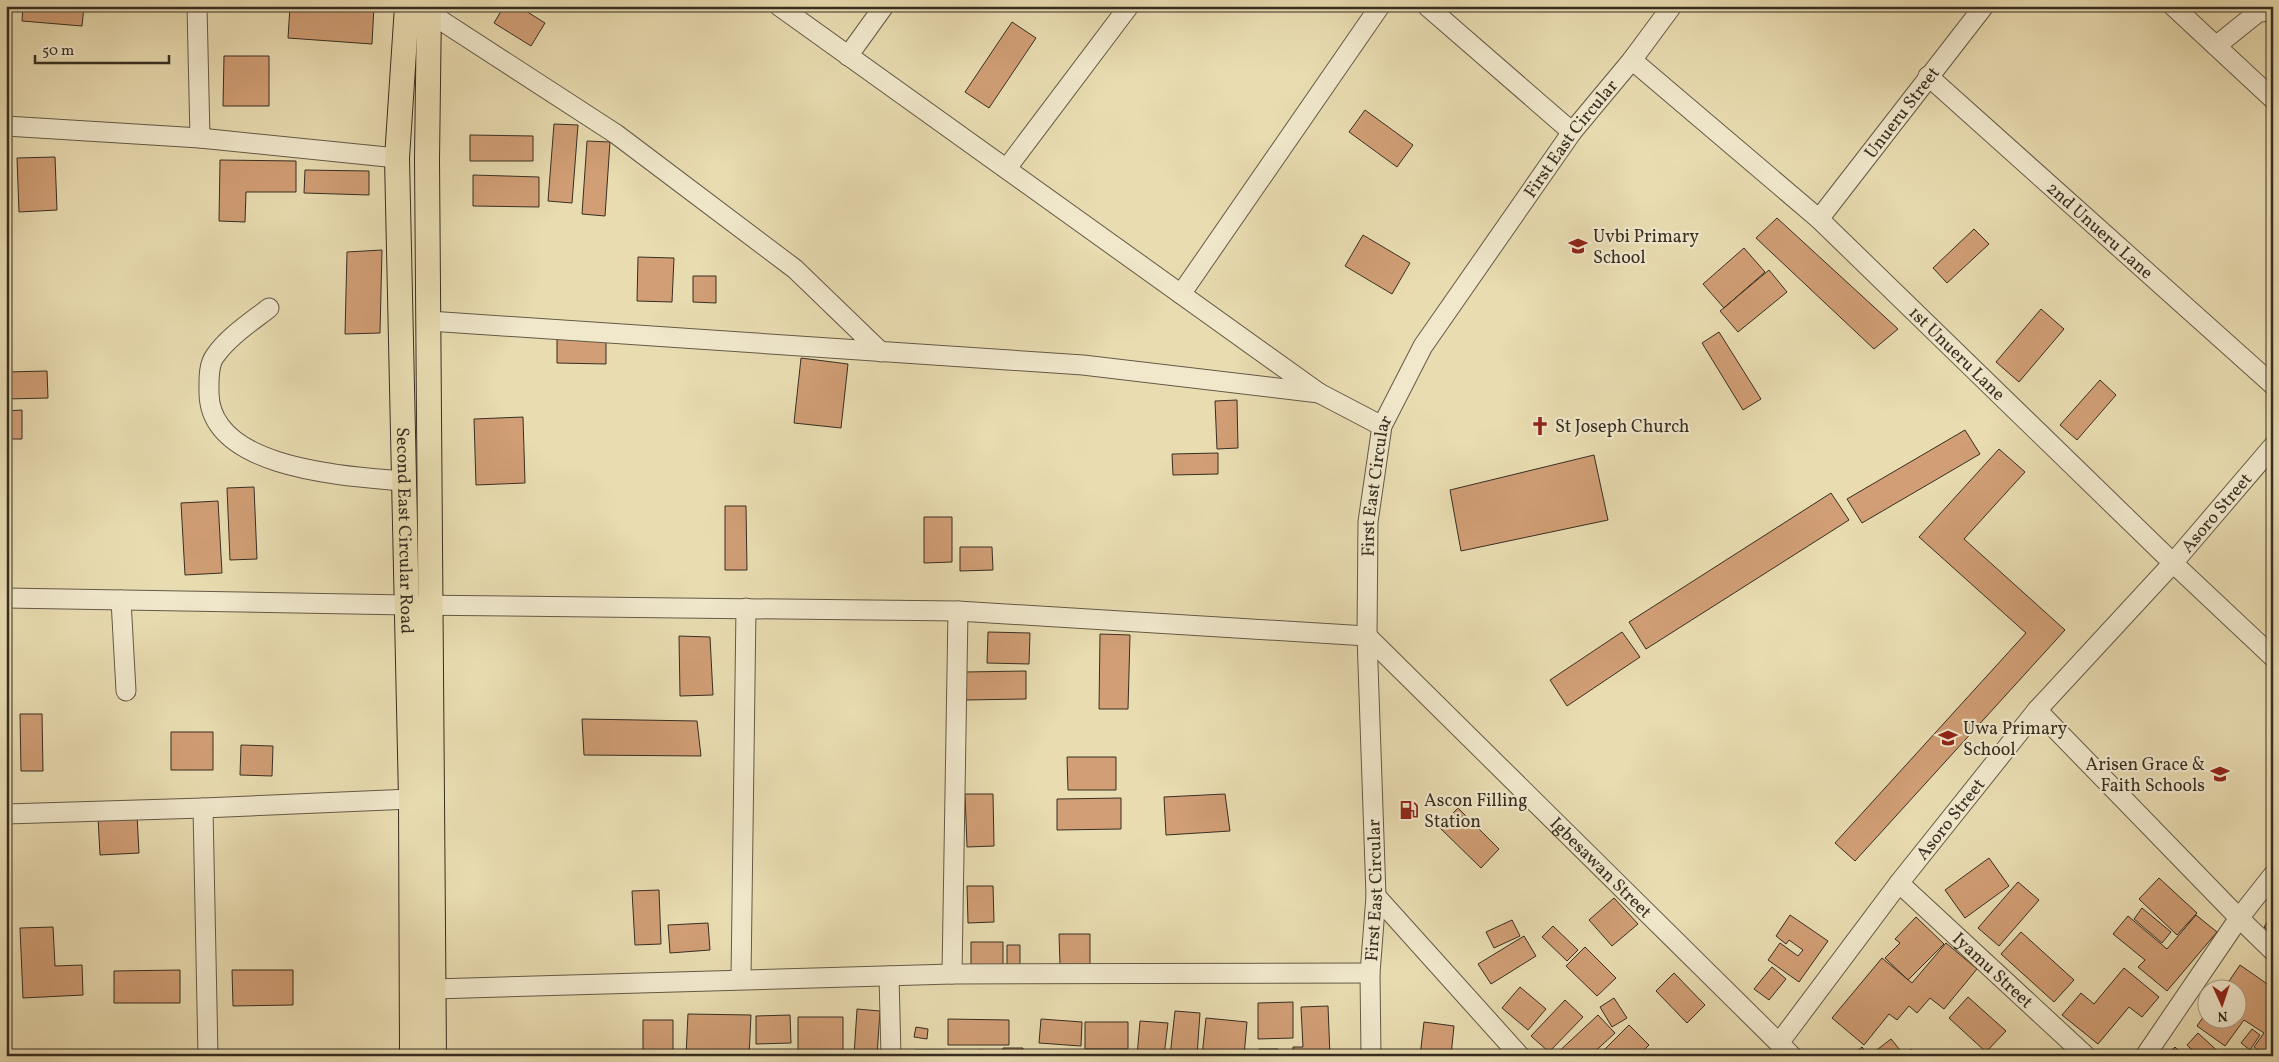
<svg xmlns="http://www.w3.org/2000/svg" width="2279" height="1062" font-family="Vollkorn,serif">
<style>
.building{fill:#d19e75;stroke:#372e22}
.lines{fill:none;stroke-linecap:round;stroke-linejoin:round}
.minor-casing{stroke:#645a46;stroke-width:21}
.major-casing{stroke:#372e22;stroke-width:26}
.minor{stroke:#f1e8cc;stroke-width:19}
.major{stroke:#e9dcb1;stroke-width:24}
.labels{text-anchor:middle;stroke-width:4.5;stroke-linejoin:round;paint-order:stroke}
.street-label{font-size:18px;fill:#372e22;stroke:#f1e8cc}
.poi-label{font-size:18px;fill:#372e22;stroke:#f1e8cc;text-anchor:start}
</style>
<rect width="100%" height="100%" fill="#e9dcb1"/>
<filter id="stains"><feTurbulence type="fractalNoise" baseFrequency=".004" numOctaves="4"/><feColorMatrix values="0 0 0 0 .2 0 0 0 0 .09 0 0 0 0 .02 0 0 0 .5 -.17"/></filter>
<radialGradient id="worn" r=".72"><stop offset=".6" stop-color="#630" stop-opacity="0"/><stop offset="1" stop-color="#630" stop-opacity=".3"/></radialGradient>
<path class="building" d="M23 6H84L82 26 22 21Z
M290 6H374L372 44 288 38Z
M504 6H518L545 23 531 46 494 23Z
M1012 22 1036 38 989 108 965 92Z
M224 56H269V106H223Z
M1365 110 1413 145 1397 167 1349 132Z
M554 124 578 125 572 203 548 201Z
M470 135 533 136V161H470Z
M587 141 610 142 605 216 582 214Z
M55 157 57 210 19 212 17 158Z
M220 160 296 161V192H246L245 222 219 221Z
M305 170 369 171V195L304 193Z
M473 175 539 177V207L473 206Z
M1777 218 1898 329 1874 349 1756 238Z
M1974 229 1989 244 1947 283 1933 268Z
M1363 235 1410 263 1392 294 1345 266Z
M1744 248 1765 272 1724 308 1703 284Z
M382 250 380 333 345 334 347 252Z
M638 257 674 258 672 302 637 301Z
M1769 270 1787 292 1738 332 1720 311Z
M693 276H716V303L693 302Z
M2041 309 2064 329 2019 382 1996 362Z
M1719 332 1761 399 1743 410 1702 343Z
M557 339 606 340V364L557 363Z
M801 358 848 364 841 428 794 423Z
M47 371 48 398 6 399V372Z
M2100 380 2116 395 2077 440 2060 425Z
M1237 400 1238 448 1217 449 1215 401Z
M22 410V439H6V411Z
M523 417 525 483 476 485 474 419Z
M1965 430 1980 454 1862 523 1847 499Z
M1999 449 2025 472 1964 539 2065 630 1855 861 1835 843 2026 633 1919 537Z
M1218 453V474L1173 475 1172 454Z
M1594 455 1608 520 1461 551 1450 490Z
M254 487 257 559 230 560 227 488Z
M1831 493 1849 520 1646 649 1629 622Z
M218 501 222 573 185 575 181 503Z
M725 506H746L747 570H725Z
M924 517H952V562L924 563Z
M960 547H992L993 570 960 571Z
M988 632 1030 633 1029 664 987 663Z
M1622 632 1640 657 1567 706 1550 680Z
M1100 634 1130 635 1128 709H1099Z
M679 636 710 637 713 695 680 696Z
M1026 671V699L965 700 964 672Z
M20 714H42L43 771H21Z
M582 719 697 721 701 756 584 755Z
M171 732H213V770H171Z
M241 745 273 746 272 776 240 775Z
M1067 757H1116V790H1068Z
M965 794H993L994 846 967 847Z
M1225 794 1230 831 1166 835 1164 797Z
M1121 798V829L1057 830V799Z
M1458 808 1499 849 1481 868 1439 827Z
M137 815 139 853 100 855 98 817Z
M1989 858 2009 886 1965 918 1945 890Z
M2159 878 2197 913 2177 935 2139 899Z
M2018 882 2039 900 1999 946 1978 928Z
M967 886H993L994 922 968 923Z
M659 890 661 944 635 945 632 891Z
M1614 898 1638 924 1612 946 1589 920Z
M2142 908 2171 932 2162 943 2134 919Z
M2273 914V933L2264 927Z
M1790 915 1828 941 1799 982 1768 960 1780 943 1798 956 1803 950 1789 940 1786 944 1776 936Z
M2196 915 2217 932 2167 991 2138 967 2145 960 2113 934 2128 916 2167 949Z
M1916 917 1944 944 1908 980 1885 958 1900 943 1895 939Z
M1512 920 1520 936 1494 948 1486 932Z
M708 923 710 950 670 953 668 925Z
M1553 926 1578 950 1567 961 1542 937Z
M53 927 55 966 82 965 83 995 23 998 20 928Z
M2021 932 2074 980 2054 1002 2001 954Z
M1059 934H1090V964L1060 965Z
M1524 936 1536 956 1491 984 1478 964Z
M971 942H1003V967H971Z
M1946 943 1977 969 1944 1009 1930 998 1917 1013 1909 1006 1897 1020 1889 1014 1864 1045 1832 1018 1882 958 1912 983Z
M1007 945H1020V968H1007Z
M1585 947 1616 978 1597 996 1566 966Z
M2240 965 2273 988V1056H2266L2254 1047 2264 1033 2244 1020 2225 1046 2197 1026 2206 1013V1020H2236V990H2223Z
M1772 967 1786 979 1769 1000 1754 989Z
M2124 968 2159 997 2142 1017 2129 1007 2098 1044 2062 1015 2081 993 2094 1004Z
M180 970V1003H114V971Z
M232 970H293V1005L233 1006Z
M1674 973 1705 1005 1687 1023 1656 991Z
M1520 987 1546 1009 1528 1030 1502 1008Z
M1968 997 2006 1031 1986 1052 1949 1018Z
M1614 998 1627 1018 1612 1027 1600 1007Z
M1565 1000 1583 1017 1549 1052 1531 1036Z
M1293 1002V1038L1258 1039V1003Z
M1328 1006 1330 1056H1293V1047H1303L1301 1007Z
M857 1009 880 1011 877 1056H854Z
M1175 1011 1200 1013 1197 1056H1170Z
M688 1014 751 1015 749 1056H686Z
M790 1015 791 1043 756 1044V1016Z
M1598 1015 1615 1033 1590 1056H1554Z
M798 1017H843V1056H798Z
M1206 1018 1247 1022 1244 1056H1202Z
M948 1019 1009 1020V1045H948Z
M1041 1019 1082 1022 1081 1046 1039 1043Z
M643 1020H673V1052H643Z
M1140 1021 1168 1023 1164 1056H1137Z
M1085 1022H1128V1049H1085Z
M1424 1022 1454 1026 1451 1056H1420Z
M1629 1025 1649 1045 1638 1056H1598Z
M916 1027 928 1029 927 1039 914 1037Z
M2252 1029 2260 1035 2250 1050 2241 1043Z
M2198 1033 2223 1056H2198L2187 1045Z
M1891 1039 1900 1050 1893 1056H1869Z
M1862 1047 1868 1056H1851Z
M2175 1047 2184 1056H2166Z
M1003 1048H1023L1022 1054 1064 1056H1003Z
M1259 1049H1278V1056H1259Z
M1911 1049 1918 1056H1904Z
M915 1050H945V1056H915Z
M979 1050 991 1051 990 1056H978Z
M263 1053H304V1056H263Z
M1082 1053V1056H1067V1054Z
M1094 1054 1134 1056H1094Z"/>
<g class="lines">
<g class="minor-casing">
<g id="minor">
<path d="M197 6 200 138"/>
<path d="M779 6 1319 393 1382 426"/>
<path d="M1427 6 1572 132"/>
<path d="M2173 6 2273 99"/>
<path d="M428 12 616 134 795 269 881 352"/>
<path d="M2216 46 2257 13 2273 10"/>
<path d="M848 56 884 6"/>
<path id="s1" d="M1632 60 1819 219 2173 563 2273 657"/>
<path id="s2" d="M1928 76 2273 385"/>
<path d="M6 126 200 138 397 158"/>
<path d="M1007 168 1129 6"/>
<path id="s3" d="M1819 219 1984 6"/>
<path d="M1181 294 1380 6"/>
<path d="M269 308C251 322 228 337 215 356 208 365 209 381 209 393 210 470 348 476 403 481"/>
<path d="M429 321 1083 365 1319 393"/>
<path id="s4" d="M6 598 407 605 958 611 1367 636 1792 1056"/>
<path d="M121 600 126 691"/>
<path d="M2037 710 2239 918 2273 951"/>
<path d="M203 808 208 1056"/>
<path d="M6 814 203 808 411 799"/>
<path id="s5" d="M1899 883 2086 1056"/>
<path d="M1376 896 1520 1056"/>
<path d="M952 974 958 611"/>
<path d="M889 976 891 1056"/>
<path d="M741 979 746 608"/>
<path d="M434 989 952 974 1370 973"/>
<path id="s6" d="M1779 1043 1899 883 2037 710 2173 563 2273 446"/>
<path id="s7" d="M1371 1056 1370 973 1376 896 1367 636 1368 522 1382 426 1423 346 1572 132 1632 60 1672 6"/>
<path d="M2145 1056 2239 918 2273 875"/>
</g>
</g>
<g class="major-casing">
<g id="major">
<path id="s8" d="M407 6 397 158 411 799 412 1056"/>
<path d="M429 6 427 160 434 1056"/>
</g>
</g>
<use href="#minor" class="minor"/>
<use href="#major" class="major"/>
</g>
<defs>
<g id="school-bare" transform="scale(1.5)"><path d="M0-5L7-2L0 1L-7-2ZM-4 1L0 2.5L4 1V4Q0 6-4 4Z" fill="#8f2418" stroke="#f1e8cc" stroke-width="2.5" paint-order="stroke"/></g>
<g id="church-bare" transform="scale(1.5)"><path d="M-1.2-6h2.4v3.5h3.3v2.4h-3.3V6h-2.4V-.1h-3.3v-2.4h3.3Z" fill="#8f2418" stroke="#f1e8cc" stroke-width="2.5" paint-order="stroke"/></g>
<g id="fuel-bare" transform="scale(1.5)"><path d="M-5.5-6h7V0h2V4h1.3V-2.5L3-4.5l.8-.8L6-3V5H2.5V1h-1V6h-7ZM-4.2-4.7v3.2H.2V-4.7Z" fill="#8f2418" stroke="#f1e8cc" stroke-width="2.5" paint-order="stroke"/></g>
</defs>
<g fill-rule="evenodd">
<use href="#school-bare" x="1578" y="246"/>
<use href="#church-bare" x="1540" y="426"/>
<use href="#school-bare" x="1948" y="738"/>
<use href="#school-bare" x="2220" y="774"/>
<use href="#fuel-bare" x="1409" y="810"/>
</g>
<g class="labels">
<g class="street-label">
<text dy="6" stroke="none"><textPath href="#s3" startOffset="135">Unueru Street</textPath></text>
<text dy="6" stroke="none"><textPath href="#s7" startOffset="976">First East Circular</textPath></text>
<text dy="6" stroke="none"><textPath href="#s2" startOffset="231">2nd Unueru Lane</textPath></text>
<text dy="6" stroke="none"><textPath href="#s1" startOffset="438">1st Unueru Lane</textPath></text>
<text dy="6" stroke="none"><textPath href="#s7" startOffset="571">First East Circular</textPath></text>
<text dy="6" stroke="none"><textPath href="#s6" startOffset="688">Asoro Street</textPath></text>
<text dy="6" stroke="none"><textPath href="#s8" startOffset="525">Second East Circular Road</textPath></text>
<text dy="6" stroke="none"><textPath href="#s6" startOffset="282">Asoro Street</textPath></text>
<text dy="6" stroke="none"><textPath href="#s4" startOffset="1691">Igbesawan Street</textPath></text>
<text dy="6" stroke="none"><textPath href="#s7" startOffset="166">First East Circular</textPath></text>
<text dy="6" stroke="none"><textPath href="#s5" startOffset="128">Iyamu Street</textPath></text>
</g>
<g class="poi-label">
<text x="1593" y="242">Uvbi Primary<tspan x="1593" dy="21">School</tspan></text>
<text x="1555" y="432">St Joseph Church</text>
<text x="1963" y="734">Uwa Primary<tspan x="1963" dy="21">School</tspan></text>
<text x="2205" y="770" text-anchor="end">Arisen Grace &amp;<tspan x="2205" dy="21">Faith Schools</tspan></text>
<text x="1424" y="806">Ascon Filling<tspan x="1424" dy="21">Station</tspan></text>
</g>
</g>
<rect width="2279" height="1062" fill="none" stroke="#e9dcb1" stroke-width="25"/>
<rect x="8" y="8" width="2264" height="1047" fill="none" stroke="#372e22" stroke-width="2.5"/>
<rect x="12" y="12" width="2254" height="1037" fill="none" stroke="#372e22"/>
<g transform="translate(2222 1004) rotate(177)"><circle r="24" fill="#f1e8cc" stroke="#a79e88"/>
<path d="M0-4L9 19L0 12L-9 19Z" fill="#8f2418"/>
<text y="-8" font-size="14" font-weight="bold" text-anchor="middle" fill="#372e22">N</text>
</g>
<path d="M35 55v8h134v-8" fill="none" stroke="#372e22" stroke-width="2.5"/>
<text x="42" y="55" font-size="15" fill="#372e22" stroke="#f1e8cc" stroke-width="4" paint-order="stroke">50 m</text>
<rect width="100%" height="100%" filter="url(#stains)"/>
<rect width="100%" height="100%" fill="url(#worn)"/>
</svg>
